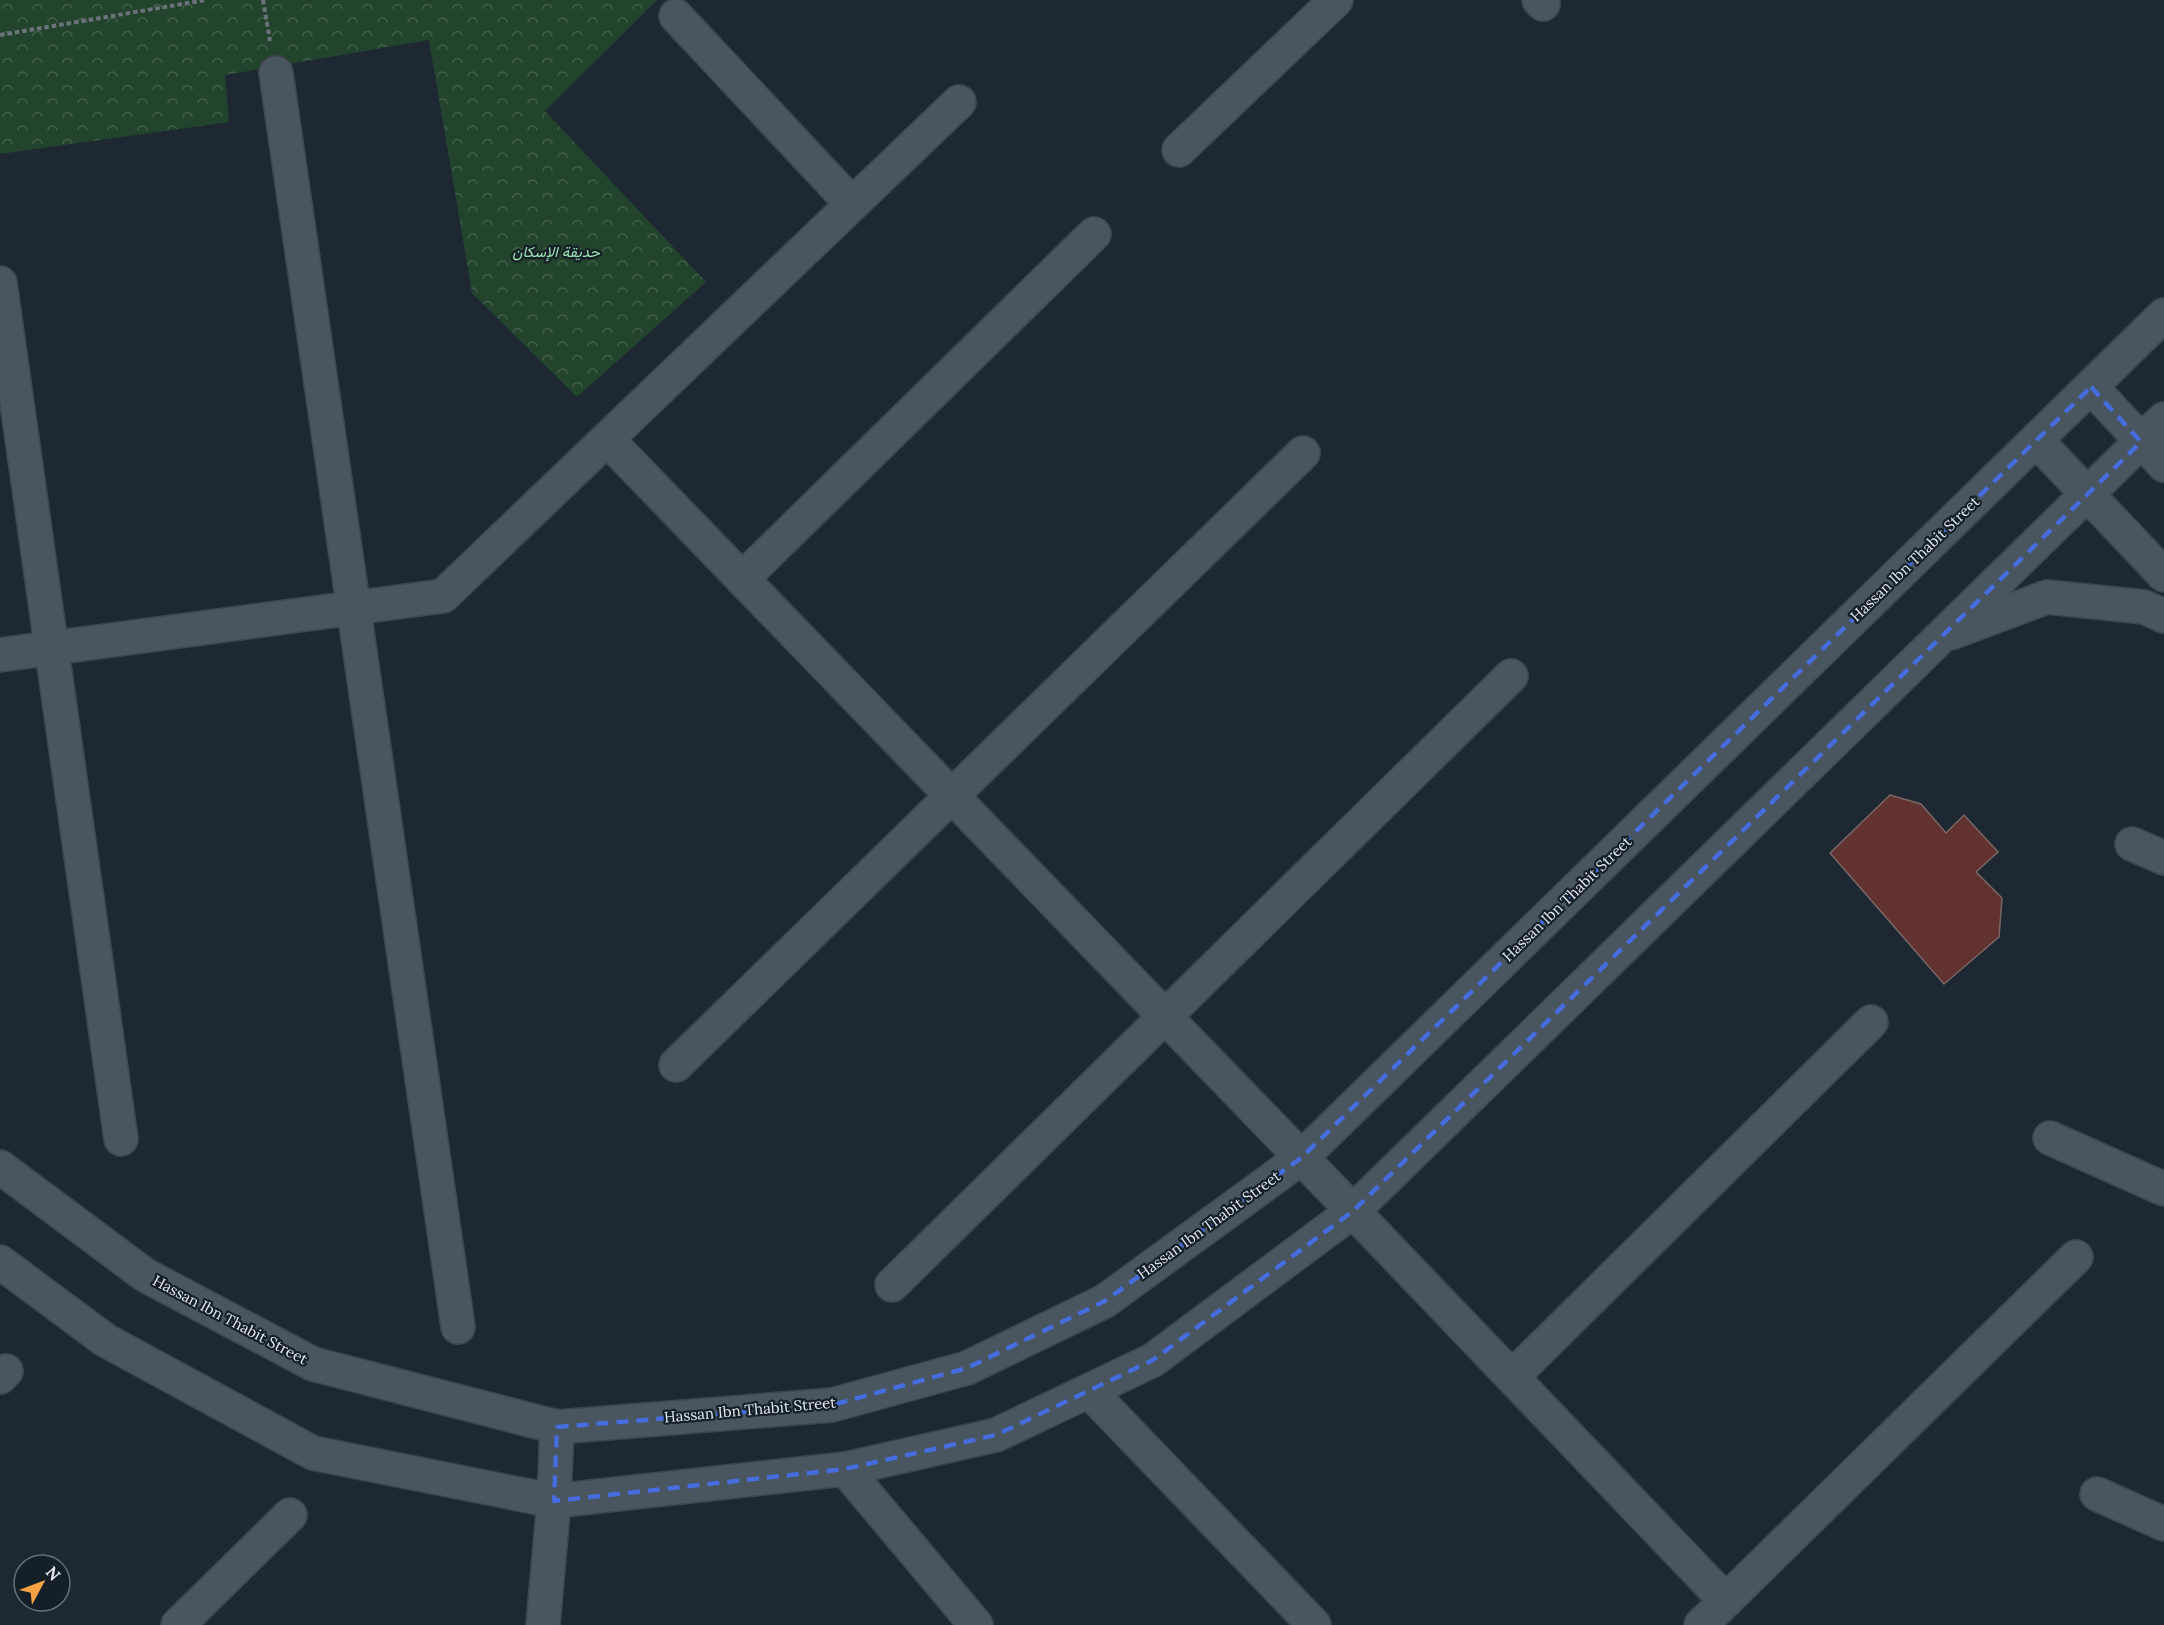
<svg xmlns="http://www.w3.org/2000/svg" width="2164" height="1625" font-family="Lora,Vazirmatn,serif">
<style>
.park{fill:url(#park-crowns)}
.building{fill:#623230;stroke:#796766;stroke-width:1.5}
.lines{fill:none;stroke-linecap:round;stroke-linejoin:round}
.minor-casing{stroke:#3c454d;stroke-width:36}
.path{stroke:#6b747d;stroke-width:4;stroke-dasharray:4.5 3;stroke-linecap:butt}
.minor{stroke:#49555f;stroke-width:33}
.marked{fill:none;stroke:#456ddd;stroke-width:4.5;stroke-dasharray:12 8;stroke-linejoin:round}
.labels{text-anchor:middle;stroke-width:4.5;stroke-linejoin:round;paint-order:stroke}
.park-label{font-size:15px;font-style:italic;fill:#9fe3b0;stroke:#141f28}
.street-label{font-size:15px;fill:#e3eaf0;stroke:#141f28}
</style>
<defs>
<pattern id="park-crowns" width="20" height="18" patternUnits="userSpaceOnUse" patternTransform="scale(1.5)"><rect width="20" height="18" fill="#22442c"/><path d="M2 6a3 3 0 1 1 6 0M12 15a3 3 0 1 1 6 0" fill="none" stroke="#425f4b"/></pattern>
</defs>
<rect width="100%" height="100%" fill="#1d2832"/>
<path class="park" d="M0 0H657L545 111 706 282 577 397 472 293 429 40 225 75 229 122 0 154Z"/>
<path class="building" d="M1890 795 1921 804 1946 833 1964 815 1998 852 1976 872 2002 898 1999 937 1944 984 1830 853Z"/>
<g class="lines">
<g class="minor-casing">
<path id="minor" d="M1539 0 1543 4
M676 16 852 204
M276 73 458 1327
M1179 150 1336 0
M0 283 121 1139
M2091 387 2164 465
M607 439 1353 1211 1726 1601
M2037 441 2164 575
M742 579 1094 234
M1951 633 2047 597 2144 607 2164 616
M0 655 443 596 959 102
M2132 844 2164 858
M676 1065 1303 453
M2050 1138 2164 1189
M0 1167 145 1275 313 1364 557 1427 832 1405 967 1368 1105 1301 1301 1158 2164 315
M0 1262 105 1340 313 1453 554 1501 845 1469 996 1435 1153 1360 1353 1211 2164 419
M892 1285 1511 676
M0 1377 6 1371
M1512 1377 1871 1022
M1089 1391 1314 1625
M845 1469 976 1625
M2097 1494 2164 1524
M178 1625 290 1515
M543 1625 554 1501 557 1427
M1701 1625 2076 1257"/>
</g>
<path class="path" d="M263 0 270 41
M0 35 206 0"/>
<use href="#minor" class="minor"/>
</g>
<path class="marked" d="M2091 387 2141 442 1353 1211 1153 1360 996 1435 845 1469 554 1501 557 1427 832 1405 967 1368 1105 1301 1301 1158Z"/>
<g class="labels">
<g class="park-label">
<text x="556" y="257">حديقة الإسكان</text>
</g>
<g class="street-label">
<text transform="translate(1915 559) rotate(-44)" y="5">Hassan Ibn Thabit Street</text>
<text transform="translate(1567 899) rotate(-44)" y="5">Hassan Ibn Thabit Street</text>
<text transform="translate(1209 1225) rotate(-36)" y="5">Hassan Ibn Thabit Street</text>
<text transform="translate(230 1320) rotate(28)" y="5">Hassan Ibn Thabit Street</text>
<text transform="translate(750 1410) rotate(-5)" y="5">Hassan Ibn Thabit Street</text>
</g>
</g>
<g transform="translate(42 1583) rotate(49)"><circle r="28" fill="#141f28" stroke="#677078" stroke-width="1.5"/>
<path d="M0-4.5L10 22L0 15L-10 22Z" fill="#f5a246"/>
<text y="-9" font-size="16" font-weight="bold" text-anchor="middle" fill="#e3eaf0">N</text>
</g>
</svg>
